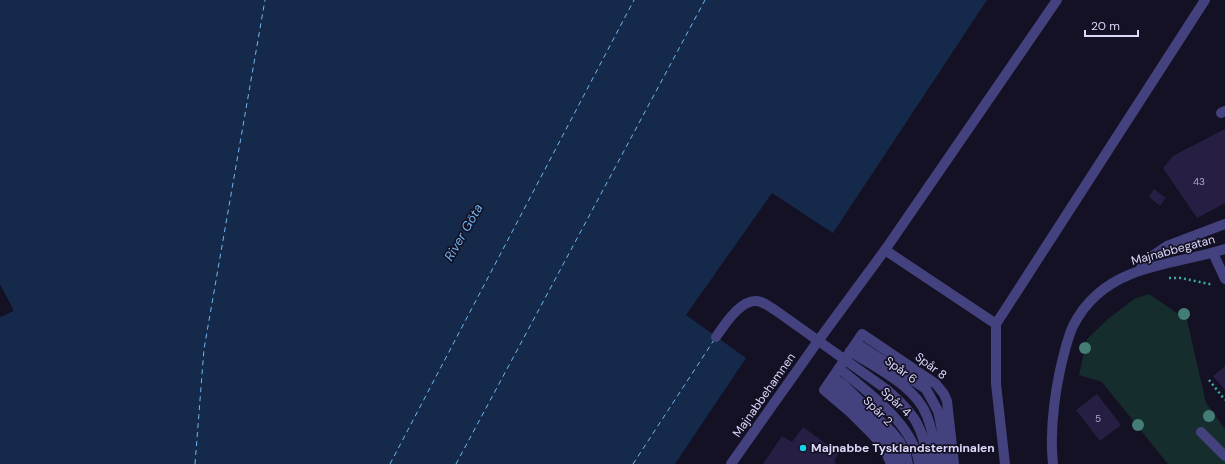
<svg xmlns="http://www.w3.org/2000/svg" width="1225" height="464" font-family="'DM Sans',sans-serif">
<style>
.green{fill:#152d2c}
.water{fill:#152a4a}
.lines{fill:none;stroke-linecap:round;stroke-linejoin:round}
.ferry{stroke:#70b5f1;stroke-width:1;stroke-dasharray:5 4;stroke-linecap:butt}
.building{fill:#261f43}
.path{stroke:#3baca5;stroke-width:2.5;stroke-dasharray:2 3;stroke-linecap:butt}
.lane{stroke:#43417e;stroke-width:10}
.street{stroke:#43417e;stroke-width:10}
.tree{fill:#447c76}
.poi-dot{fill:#17d3e8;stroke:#141124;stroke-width:1.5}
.labels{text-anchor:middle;stroke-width:3.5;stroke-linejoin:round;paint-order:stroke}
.number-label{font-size:10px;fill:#aeaacd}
.street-label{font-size:12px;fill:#dcd8fb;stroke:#141124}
.poi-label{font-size:12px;font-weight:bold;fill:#dcd8fb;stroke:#141124;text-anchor:start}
.water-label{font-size:13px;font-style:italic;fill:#70b5f1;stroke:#141124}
</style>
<rect width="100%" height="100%" fill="#141124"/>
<path class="green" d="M1149 294 1187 320 1206 403 1225 429V464H1168L1102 382 1079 375 1087 339 1108 319 1134 299Z"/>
<path class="water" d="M0 0H987L833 233 772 193 686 315 746 358 675 464H0V317L14 311 0 284Z"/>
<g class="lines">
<path class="ferry" d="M195 464 204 349 265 0
M390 464 634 0
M456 464 705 0
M633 464 714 340"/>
</g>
<path class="building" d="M1225 129V203L1197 218 1163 168 1173 156Z
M1154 189 1166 198 1160 206 1149 197Z
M1225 366V390L1213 376Z
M1097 394 1121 425 1100 441 1076 410Z
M803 427 839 453 834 461 836 464H763L782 436 792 442Z"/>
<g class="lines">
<path class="path" d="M1169 278H1181L1209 284 1213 283
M1209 380 1225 400"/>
<path class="lane" d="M1221 113 1225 111
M1139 271 1148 259 1167 246 1225 224
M996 324 1205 0
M1201 432 1225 456
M1005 464 996 384V324L885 250 1057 0"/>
<path class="street" d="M1213 253 1225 279
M716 337C725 324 743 295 761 302 766 304 770 307 775 310L886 389C914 413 924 427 928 464
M856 343 926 389 938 411 941 425 946 464
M850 351C876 368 916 386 927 416 933 431 935 448 936 464
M839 368C868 393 914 424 919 464
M833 377 846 387 891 431 900 442 906 455 908 464
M829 383 857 407 880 430 891 444 899 464
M731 464 818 341 885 250
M891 464 884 448 874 436 851 413 824 390 862 334 936 384 944 394 947 401 954 464
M1053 464C1049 427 1056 382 1066 346 1068 340 1070 332 1073 326 1085 302 1106 284 1131 274 1161 262 1194 259 1225 249"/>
</g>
<g class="tree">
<circle cx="1184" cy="314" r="6"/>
<circle cx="1085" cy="348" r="6"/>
<circle cx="1209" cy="416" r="6"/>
<circle cx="1138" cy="425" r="6"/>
</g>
<circle class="poi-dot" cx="803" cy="448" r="4"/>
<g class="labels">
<g class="number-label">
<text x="1199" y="185">43</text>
<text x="1098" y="422">5</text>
</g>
<g class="street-label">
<text transform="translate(1173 250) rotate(-15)" y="4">Majnabbegatan</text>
<text transform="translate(931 366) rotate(37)" y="4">Spår 8</text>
<text transform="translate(901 370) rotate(36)" y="4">Spår 6</text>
<text transform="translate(764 395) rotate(-55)" y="4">Majnabbehamnen</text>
<text transform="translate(896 402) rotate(44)" y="4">Spår 4</text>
<text transform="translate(878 411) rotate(45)" y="4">Spår 2</text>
</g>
<g class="poi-label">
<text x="811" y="452">Majnabbe Tysklandsterminalen</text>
</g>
<g class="water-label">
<text transform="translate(463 232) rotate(-60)" y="5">River Göta</text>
</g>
</g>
<path d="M1085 30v6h53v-6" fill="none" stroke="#dcd8fb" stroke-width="2"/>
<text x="1091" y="30" font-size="12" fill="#dcd8fb" stroke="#141124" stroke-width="3" paint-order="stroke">20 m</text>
</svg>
